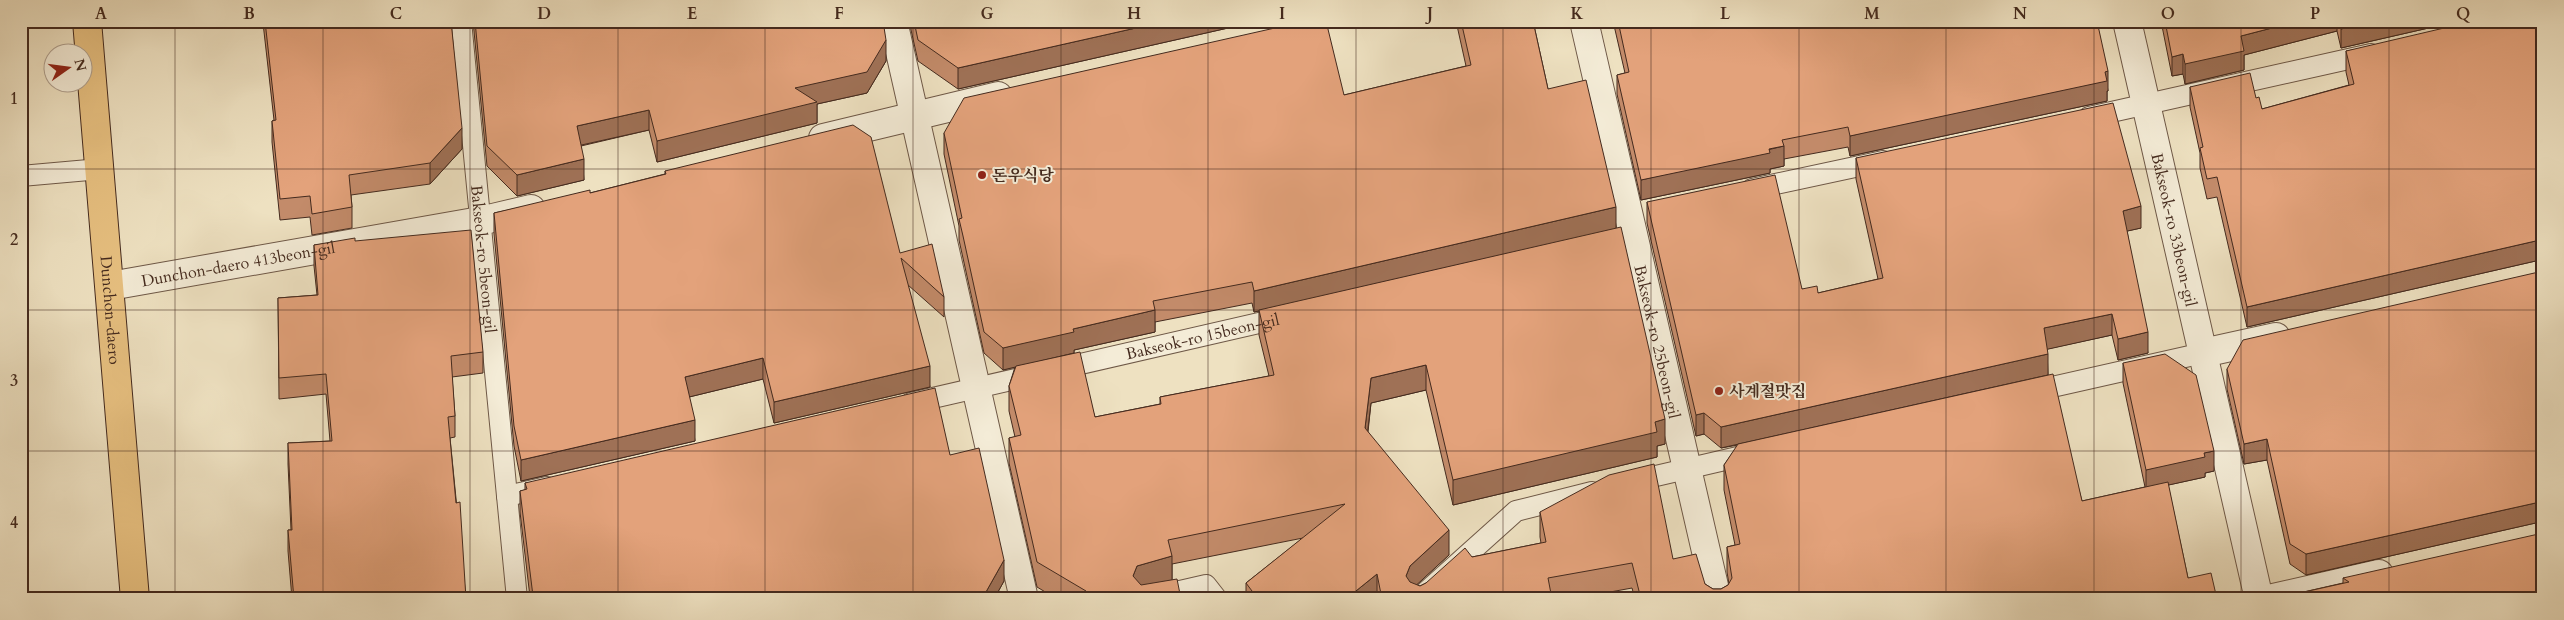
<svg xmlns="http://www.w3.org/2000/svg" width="2564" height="620" font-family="Cardo,'Noto Serif KR',serif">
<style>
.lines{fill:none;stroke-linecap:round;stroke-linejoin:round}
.service-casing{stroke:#6e5847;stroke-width:22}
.minor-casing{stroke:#6e5847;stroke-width:30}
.primary-casing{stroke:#442a1e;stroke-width:30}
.service{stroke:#f4ecd7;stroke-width:20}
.minor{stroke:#f4ecd7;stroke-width:28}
.primary{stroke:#e7c080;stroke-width:28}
.wall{fill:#c38b6a;stroke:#442a1e;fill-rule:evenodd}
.shaded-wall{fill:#9f7156;stroke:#442a1e}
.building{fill:#e3a27b;stroke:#442a1e}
.grid{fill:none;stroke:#442a1e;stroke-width:1;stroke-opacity:0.55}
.poi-dot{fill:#8f2418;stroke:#f4ecd7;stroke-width:2}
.labels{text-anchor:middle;stroke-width:4;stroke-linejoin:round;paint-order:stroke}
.poi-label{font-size:16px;font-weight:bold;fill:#442a1e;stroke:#f4ecd7;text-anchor:start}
.street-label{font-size:16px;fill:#442a1e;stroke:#f4ecd7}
.neatline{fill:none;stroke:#442a1e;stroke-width:2}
.grid-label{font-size:16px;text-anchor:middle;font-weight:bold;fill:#442a1e}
</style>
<rect width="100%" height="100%" fill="#eee1c1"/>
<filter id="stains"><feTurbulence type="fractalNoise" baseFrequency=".004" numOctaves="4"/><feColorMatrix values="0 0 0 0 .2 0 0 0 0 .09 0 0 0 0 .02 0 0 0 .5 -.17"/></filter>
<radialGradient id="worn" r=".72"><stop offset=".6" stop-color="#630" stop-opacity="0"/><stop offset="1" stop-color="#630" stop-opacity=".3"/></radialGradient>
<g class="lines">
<g class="service-casing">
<g id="service">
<path id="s1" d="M461 21 517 599"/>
<path d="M2089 117 2371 54"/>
<path d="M21 176 100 169"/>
<path d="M1752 189 1883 161"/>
<path d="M2030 392 2203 353"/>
<path id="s2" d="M911 403 1285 317"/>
<path d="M1630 482 1755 453"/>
<path d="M507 496 547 487"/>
<path d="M1145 599 1206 585 1217 599"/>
<path d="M1418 599 1516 511 1592 492"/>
</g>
</g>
<g class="minor-casing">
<g id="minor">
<path d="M893 21 1024 599"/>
<path id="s3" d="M1584 21 1717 599"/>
<path id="s4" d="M2127 21 2259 599"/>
<path d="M823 138 998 96"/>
<path id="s5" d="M110 286 480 221 531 209"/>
<path d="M2203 353 2276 337"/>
<path d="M2269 599 2379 574"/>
</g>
</g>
<g class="primary-casing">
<g id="primary">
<path id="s6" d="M87 21 135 599"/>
</g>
</g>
<use href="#service" class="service"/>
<use href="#minor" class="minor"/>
<use href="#primary" class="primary"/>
</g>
<path class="wall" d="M258 21H451L462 149 430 184 351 195 352 207V228L312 235 310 217 280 220 272 142V121L274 120 263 23H258Z
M473 21H883L886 61 867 93 817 104V123L657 162 649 130 581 146 584 180 517 196 487 166Z
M909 21H1259L958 89 918 61Z
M1456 21H1533L1548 89 1616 229 1665 444 1657 446V457L1453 505 1426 390 1371 403 1368 432 1449 555 1416 585 1420 586 1426 583 1472 557 1541 543 1540 537V512L1673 559 1705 584 1713 589H1721L1728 585 1729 584 1727 572V547L1735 545 1724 490V465L1738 445 1721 448 1704 434 1696 436 1647 223V202L1802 289 1818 293 1878 279 1856 179V158L2141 228 2127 231 2148 353 2118 360 2112 335 2047 349 2048 375 2082 501 2145 487 2123 383V363L2214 471 2205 473V477L2168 485 2188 578 2217 599H1635L1632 588 1572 599H1246V583L1303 538 1172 564V580L1181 599H1057L1037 587 1009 463V438L1015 437 1009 411V386L1015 367 1003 370 984 353 959 240V226L944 154V133L1344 95 1466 66ZM1252 303 1254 312 1259 311V335L1269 376 1160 397V404L1095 417 1074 353V350L1155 332V322Z
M1613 21H2097L2108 91H2107V101L1850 156 1848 147 1784 159V166L1770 169V173L1641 200 1617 94V75L1625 73Z
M2161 21H2446V24L2341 48 2337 31 2244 55V70L2185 84 2183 74 2172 76Z
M2543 21V260H2540L2247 327 2217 197 2207 199 2200 168V153L2190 107V87L2256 98 2262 109 2349 85 2346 72V51Z
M665 171 900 253 944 297V317L908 285 930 387 774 423 763 379 689 397 695 441 521 481 514 446 494 234V213L590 193 665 174Z
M355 241 483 352V373L452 377 455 416V437L450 438 466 599H292L288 551V530H291L288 464V443L330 441 326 394 279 399 278 298 317 295 314 266V245Z
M2543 271V522H2540L2306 575 2290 564 2267 460 2244 464 2227 389V369Z
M950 455 1004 581 994 599H527L530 597 520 512V491L525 490V483Z
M2343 578 2543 599H2286V596L2343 583Z"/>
<path class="shaded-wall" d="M1167 21H1259L958 89V68Z
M2299 21H2337V31L2244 55V70L2185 84V64L2241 36Z
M2373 21H2446V24L2341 48V29Z
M886 40V61L867 93 817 104V123L657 162V141L795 88Z
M2183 54V74L2172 76V57Z
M2108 71V91H2107V101L1850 156V136Z
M649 110V130L577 146V126Z
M462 128V149L430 184V163Z
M1784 146V166L1770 169V173L1641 200V180Z
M584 159V180L517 196V175Z
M2141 206V228L2123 232V211Z
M1616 207V229L1254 312V291Z
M2540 240V260L2247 327V307Z
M1155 310V332L1074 350V353L1003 370V348L1073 329Z
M2112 314V335L2044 350V328Z
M2148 332V353L2118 360V339Z
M2048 354V375L1721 448V427Z
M763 358V379L685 398V377Z
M1426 365V390L1371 403 1365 453V428L1371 378Z
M930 366V387L774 423V402Z
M1704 413V434L1696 436V415Z
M1665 419V444L1657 446V457L1453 505V480Z
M695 420V441L521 481V460Z
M2267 439V460L2244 464V444Z
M2214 451V471L2205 473V477L2146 490V470L2204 453Z
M2540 502V522L2306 575V554Z
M1449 530V555L1410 591 1406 576 1410 566Z
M1172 556V581L1134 599 1133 576 1137 566Z
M1004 560V581L994 599H982Z
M1377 574V599H1346Z"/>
<path class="building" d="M265 21H451L462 128 430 163 349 175 352 207 312 214 310 196 280 199 272 121 276 120Z
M475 21H883L886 40 867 72 795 88 817 102 657 141 649 110 577 126 584 159 517 175 487 146Z
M914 21H1167L958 68 918 40Z
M1306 21H1326L1344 95 1471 65 1461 21H1533L1548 89 1586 80 1616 207 1254 291 1252 282 1153 301 1155 310 1073 329 1074 332 1003 348 984 332 963 236 959 219 962 218 944 133 964 98Z
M1618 21H2097L2108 71 2105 72 2107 81 1850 136 1848 127 1782 140 1784 146 1769 149 1770 153 1641 180 1617 75 1629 72Z
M2165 21H2299L2241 36 2244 51 2185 64 2183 54 2172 57Z
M2339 21H2373L2341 29Z
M2474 21H2543V240H2540L2247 307 2217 177 2207 179 2200 148 2203 147 2190 87 2250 73 2256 98 2259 97 2262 109 2354 84 2346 51Z
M2113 103 2141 206 2123 211 2148 332 2118 339 2112 314 2044 328 2048 354 1721 427 1704 413 1696 415 1647 202 1775 175 1802 289 1817 286 1818 293 1883 278 1856 158Z
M853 125 871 137 900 253 932 244 944 297 901 258 930 366 774 402 763 358 685 377 695 420 521 460 514 426 494 213 590 190V193L666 174 665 171Z
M1621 227 1665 419 1655 422 1657 432 1453 480 1426 365 1371 378 1365 428 1449 530 1410 566 1406 576 1410 582 1420 586 1426 583 1465 548 1472 557 1546 542 1540 512 1609 475 1654 464 1673 559 1696 554 1705 584 1713 589H1721L1728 585 1732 578 1727 547 1740 544 1724 465 1738 444 2053 374 2082 501 2168 482 2188 578 2211 573 2217 599H1641L1632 563 1548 578 1552 599H1382L1377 574 1346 599H1258L1246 583 1345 504 1168 540 1172 556 1137 566 1133 576 1141 585 1177 579 1181 599H1080L1086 591 1037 562 1009 438 1021 435 1009 386 1016 366 1080 352 1095 417 1161 404 1160 397 1274 375 1259 310Z
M471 230 483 352 451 356 455 416 448 417 456 503 460 502 466 599H294L288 530H292L288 443 332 441 326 374 279 378 278 298 318 295 314 245 355 238V241Z
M2543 271V502H2540L2306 554 2290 544 2267 439 2244 444 2227 369 2243 340Z
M2165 354 2196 375 2214 451 2204 453 2205 457 2146 470 2123 363Z
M935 388 950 455 979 448 1004 560 982 599H527V598L533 596 520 491 527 489 525 483Z
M2543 533V599H2287L2286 596 2349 582 2343 578Z"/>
<path class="grid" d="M175 21V599M323 21V599M470 21V599M618 21V599M765 21V599M913 21V599M1061 21V599M1208 21V599M1356 21V599M1503 21V599M1651 21V599M1799 21V599M1946 21V599M2094 21V599M2241 21V599M2389 21V599M21 169H2543M21 310H2543M21 451H2543"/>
<g class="poi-dot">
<circle cx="982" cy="175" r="5"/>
<circle cx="1719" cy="391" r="5"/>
</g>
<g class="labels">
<g class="poi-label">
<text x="992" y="181">돈우식당</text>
<text x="1729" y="397">사계절맛집</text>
</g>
<g class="street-label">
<text dy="6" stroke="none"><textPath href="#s4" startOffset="214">Bakseok-ro 33beon-gil</textPath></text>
<text dy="6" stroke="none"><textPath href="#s1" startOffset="239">Bakseok-ro 5beon-gil</textPath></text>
<text dy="6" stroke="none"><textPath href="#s5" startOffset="130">Dunchon-daero 413beon-gil</textPath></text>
<text dy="6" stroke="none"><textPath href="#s6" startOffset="290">Dunchon-daero</textPath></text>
<text dy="6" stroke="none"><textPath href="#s2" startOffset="299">Bakseok-ro 15beon-gil</textPath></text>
<text dy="6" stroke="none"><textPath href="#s3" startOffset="329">Bakseok-ro 25beon-gil</textPath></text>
</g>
</g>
<rect width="2564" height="620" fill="none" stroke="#eee1c1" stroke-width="55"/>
<g transform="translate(68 68) rotate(76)"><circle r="24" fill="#f4ecd7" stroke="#ae9e8d"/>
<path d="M0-4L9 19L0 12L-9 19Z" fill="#8f2418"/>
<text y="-8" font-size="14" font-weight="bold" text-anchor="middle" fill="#442a1e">N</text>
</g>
<rect x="28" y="28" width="2508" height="564" class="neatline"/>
<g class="grid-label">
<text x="101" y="19">A</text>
<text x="249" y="19">B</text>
<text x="396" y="19">C</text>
<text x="544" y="19">D</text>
<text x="692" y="19">E</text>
<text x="839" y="19">F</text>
<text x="987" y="19">G</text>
<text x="1134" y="19">H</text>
<text x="1282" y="19">I</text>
<text x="1430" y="19">J</text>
<text x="1577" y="19">K</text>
<text x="1725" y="19">L</text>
<text x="1872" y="19">M</text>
<text x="2020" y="19">N</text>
<text x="2168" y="19">O</text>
<text x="2315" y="19">P</text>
<text x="2463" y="19">Q</text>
<text x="14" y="104">1</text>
<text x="14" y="245">2</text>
<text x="14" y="386">3</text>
<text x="14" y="528">4</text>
</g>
<rect width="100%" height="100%" filter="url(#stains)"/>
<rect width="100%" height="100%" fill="url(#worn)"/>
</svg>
